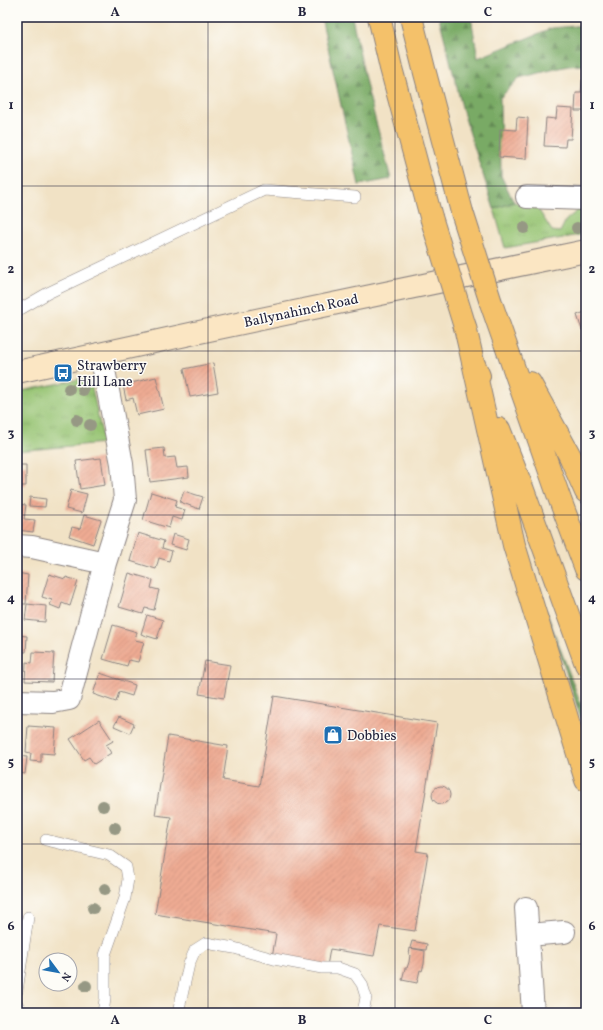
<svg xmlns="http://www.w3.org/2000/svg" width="603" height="1030" font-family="Vollkorn,serif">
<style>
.grass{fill:url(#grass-tufts);stroke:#5c7357}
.forest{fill:url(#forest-firs);stroke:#4e6650}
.building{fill:url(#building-hatch)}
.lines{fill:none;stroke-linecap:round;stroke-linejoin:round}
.lane-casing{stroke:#8a8280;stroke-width:12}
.street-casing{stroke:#8a8280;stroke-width:24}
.secondary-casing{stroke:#8a8280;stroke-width:24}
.highway-casing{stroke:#8a8280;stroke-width:24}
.lane{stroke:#fff;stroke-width:11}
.street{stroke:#fff;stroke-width:22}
.secondary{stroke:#fbe6c3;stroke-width:22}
.highway{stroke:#f4c16a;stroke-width:22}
.highway-bridge-casing{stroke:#8a8280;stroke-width:24;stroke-linecap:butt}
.highway-bridge{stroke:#f4c16a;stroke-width:22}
.tree{fill:#969884}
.grid{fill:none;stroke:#22223b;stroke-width:1;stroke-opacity:0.55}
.labels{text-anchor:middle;stroke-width:3;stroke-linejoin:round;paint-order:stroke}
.street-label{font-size:14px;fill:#22223b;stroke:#fdfcf7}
.poi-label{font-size:14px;fill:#22223b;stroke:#fdfcf7;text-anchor:start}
.neatline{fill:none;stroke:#22223b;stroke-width:1.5}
.grid-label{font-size:13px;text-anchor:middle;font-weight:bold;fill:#22223b}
</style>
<defs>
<pattern id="grass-tufts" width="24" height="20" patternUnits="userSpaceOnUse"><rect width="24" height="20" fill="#97c473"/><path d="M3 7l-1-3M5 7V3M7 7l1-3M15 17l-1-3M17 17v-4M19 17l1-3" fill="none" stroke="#82a864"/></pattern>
<pattern id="forest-firs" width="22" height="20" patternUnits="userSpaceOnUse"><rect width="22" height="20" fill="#79aa65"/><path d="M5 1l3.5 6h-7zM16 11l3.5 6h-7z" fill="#638a54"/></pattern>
<pattern id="building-hatch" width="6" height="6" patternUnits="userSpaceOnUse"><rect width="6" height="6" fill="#eeab93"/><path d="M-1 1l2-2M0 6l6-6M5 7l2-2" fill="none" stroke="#cc9380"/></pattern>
</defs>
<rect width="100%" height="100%" fill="#fdfcf7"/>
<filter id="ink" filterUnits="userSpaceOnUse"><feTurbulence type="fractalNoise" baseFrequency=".025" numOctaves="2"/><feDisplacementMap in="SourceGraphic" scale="8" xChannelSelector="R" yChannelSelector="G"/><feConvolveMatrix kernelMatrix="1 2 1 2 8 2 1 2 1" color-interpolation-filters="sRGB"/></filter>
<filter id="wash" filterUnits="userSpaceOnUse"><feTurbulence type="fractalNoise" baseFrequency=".012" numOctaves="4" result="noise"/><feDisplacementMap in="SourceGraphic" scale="16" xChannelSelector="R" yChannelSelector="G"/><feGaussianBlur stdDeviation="0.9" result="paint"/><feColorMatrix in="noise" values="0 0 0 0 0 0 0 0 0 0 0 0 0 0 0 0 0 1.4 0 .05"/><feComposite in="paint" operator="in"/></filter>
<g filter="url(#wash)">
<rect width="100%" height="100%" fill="#f1e2c5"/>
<path class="grass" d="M514 202 538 209 552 231 560 232 566 220 578 210H586V234L505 248 494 209Z
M80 379 86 381 92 388 104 443 17 451V392Z"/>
<path class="forest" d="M321 17H352L367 88 391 179 359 185Z
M439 17H471L478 58 552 28 586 25V65L568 66 519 78 500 98 501 176 514 202 494 209 464 115Z
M546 610 586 718V734Z"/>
<g id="blocks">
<path class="building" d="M582 80H586V111H575L576 93H581Z
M557 108 573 109 571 139H566L565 147 544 146 546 118 556 119Z
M517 117 528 118 526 159 499 157 500 129 516 130Z
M585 312 586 316V329L582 330 577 315Z
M213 363 218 392 190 397 184 369Z
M156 377 164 409 137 415 133 398 126 400 123 385Z
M164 448 165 458 175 457 177 468 188 467 189 477 150 482 146 450Z
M101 458 105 485 80 489 76 461Z
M17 465H26V486H17Z
M71 490 87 494 82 513 66 509Z
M184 491 203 497 199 509 180 502Z
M151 492 177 500 175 507 185 510 182 520 172 517 169 528 143 520Z
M30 497 46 499 45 507 29 506Z
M17 504 26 505 24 519 35 520 33 532 17 530Z
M84 515 101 520 93 544 69 536 72 527 80 529Z
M138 533 164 541 162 548 172 551 169 561 159 558 156 569 130 561Z
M173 534 189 539 186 550 170 545Z
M17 573 28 575 26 604H17Z
M129 573 153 580 151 588 159 590 154 610 145 608 143 614 119 607Z
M49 574 65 579 66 577 78 581 70 606 62 603 60 609 50 605 52 600 42 597Z
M27 604 46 606 45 622 25 620Z
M147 615 163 620 157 639 141 634Z
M113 625 137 632 135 640 144 642 138 662 129 660 127 666 103 659Z
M17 635 27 636 26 652H17Z
M33 652 54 653 52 682 25 681 26 662 32 663Z
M205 661 230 665 224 698 199 694Z
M100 673 135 685 132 696 119 692 116 702 93 694Z
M274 696 437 723 416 851 428 853 415 931 380 926 374 956 330 949 327 966 272 957 276 934 155 914 171 817 155 815 168 736 228 746 223 780 259 786Z
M119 717 134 724 130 733 114 726Z
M99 720 113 741 106 745 111 753 94 764 89 757 84 760 70 739Z
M28 726 56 728 54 754 41 753V762L30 761 31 753 26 752Z
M17 756 27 757 25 774 17 773Z
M432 795a9 9 0 1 1 18 0a9 9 0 1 1-18 0Z
M412 941 427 944 426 950 410 948Z
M410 948 425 951 424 964 422 971 420 970 417 983 402 980 405 968H407L409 962 410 955H409Z"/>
</g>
</g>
<g filter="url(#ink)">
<use href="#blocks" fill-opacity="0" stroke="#8a8280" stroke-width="1"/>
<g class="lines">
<g class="lane-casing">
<path id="lane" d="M17 311 48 293 264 190 355 197
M46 840 109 855 126 867 128 879 125 898 105 955V999L103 1013
M17 991 28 917
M17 1004 22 1013
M178 1013 189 964 195 950 206 943 234 948 274 959 322 968H338L355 974 362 984 366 997 363 1013"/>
</g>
<g class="street-casing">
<path id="street" d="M527 197 586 199
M17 546 32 547 105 563
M17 701 53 702 69 699 105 563 125 500 122 464 104 370 99 354
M526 908 533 1013
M528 935 564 932"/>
</g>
<g class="secondary-casing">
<path id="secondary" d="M17 372 204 331 586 251"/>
</g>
<g class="highway-casing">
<path id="highway" d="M379 17 391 68 431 217
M411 17 425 73 462 212
M491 303 560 500 586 569
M465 327 473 362 479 376
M473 362 514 545 586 780
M530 383 570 456 586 492
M499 429 523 490 586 664"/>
</g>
<use href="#lane" class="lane"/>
<use href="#street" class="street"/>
<use href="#secondary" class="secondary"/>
<use href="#highway" class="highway"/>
<g class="highway-bridge-casing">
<path id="highway-bridge" d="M462 212 491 303
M431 217 465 327"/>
</g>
<use href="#highway-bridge" class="highway-bridge"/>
</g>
<g class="tree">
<circle cx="524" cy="228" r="6"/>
<circle cx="577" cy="228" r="6"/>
<circle cx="69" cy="389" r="6"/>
<circle cx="83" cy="390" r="6"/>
<circle cx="77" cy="420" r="6"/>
<circle cx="90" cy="425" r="6"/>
<circle cx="103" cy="806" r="6"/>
<circle cx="115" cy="828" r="6"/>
<circle cx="105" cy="889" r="6"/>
<circle cx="93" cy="908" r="6"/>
<circle cx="86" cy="986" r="6"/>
</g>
</g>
<path class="grid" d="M208 17V1013M395 17V1013M17 186H586M17 351H586M17 515H586M17 679H586M17 844H586"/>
<defs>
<g id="bus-square" transform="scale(1)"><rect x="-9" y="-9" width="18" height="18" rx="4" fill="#1f6fb2" stroke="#fdfcf7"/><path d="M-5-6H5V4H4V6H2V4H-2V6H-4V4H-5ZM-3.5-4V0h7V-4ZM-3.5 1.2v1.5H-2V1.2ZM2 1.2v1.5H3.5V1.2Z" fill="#fff"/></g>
<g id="shop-square" transform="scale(1)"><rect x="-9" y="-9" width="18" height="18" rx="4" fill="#1f6fb2" stroke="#fdfcf7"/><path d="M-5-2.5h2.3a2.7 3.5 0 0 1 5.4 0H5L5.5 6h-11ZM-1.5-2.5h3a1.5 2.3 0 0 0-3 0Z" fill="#fff"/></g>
</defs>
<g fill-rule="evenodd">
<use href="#bus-square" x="63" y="373"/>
<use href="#shop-square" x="333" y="735"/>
</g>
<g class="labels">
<g class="street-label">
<text transform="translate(301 310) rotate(-12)" y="5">Ballynahinch Road</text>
</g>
<g class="poi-label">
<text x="77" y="370">Strawberry<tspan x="77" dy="16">Hill Lane</tspan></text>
<text x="347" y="740">Dobbies</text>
</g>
</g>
<rect width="603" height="1030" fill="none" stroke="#fdfcf7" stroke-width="44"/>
<g transform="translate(58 972) rotate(122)"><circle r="19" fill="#fdfcf7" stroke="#a5a5ac"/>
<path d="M0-3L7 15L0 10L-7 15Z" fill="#1f6fb2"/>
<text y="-6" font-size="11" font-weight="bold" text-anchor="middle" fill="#22223b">N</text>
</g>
<rect x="22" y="22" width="559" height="986" class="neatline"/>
<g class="grid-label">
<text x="115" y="16">A</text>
<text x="302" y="16">B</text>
<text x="488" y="16">C</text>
<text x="11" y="109">1</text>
<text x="592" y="109">1</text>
<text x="11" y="273">2</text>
<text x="592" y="273">2</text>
<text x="11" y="437">3</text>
<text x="592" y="437">3</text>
<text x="11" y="602">4</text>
<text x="592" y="602">4</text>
<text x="11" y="766">5</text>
<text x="592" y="766">5</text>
<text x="11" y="930">6</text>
<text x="592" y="930">6</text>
<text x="115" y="1024">A</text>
<text x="302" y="1024">B</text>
<text x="488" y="1024">C</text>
</g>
</svg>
